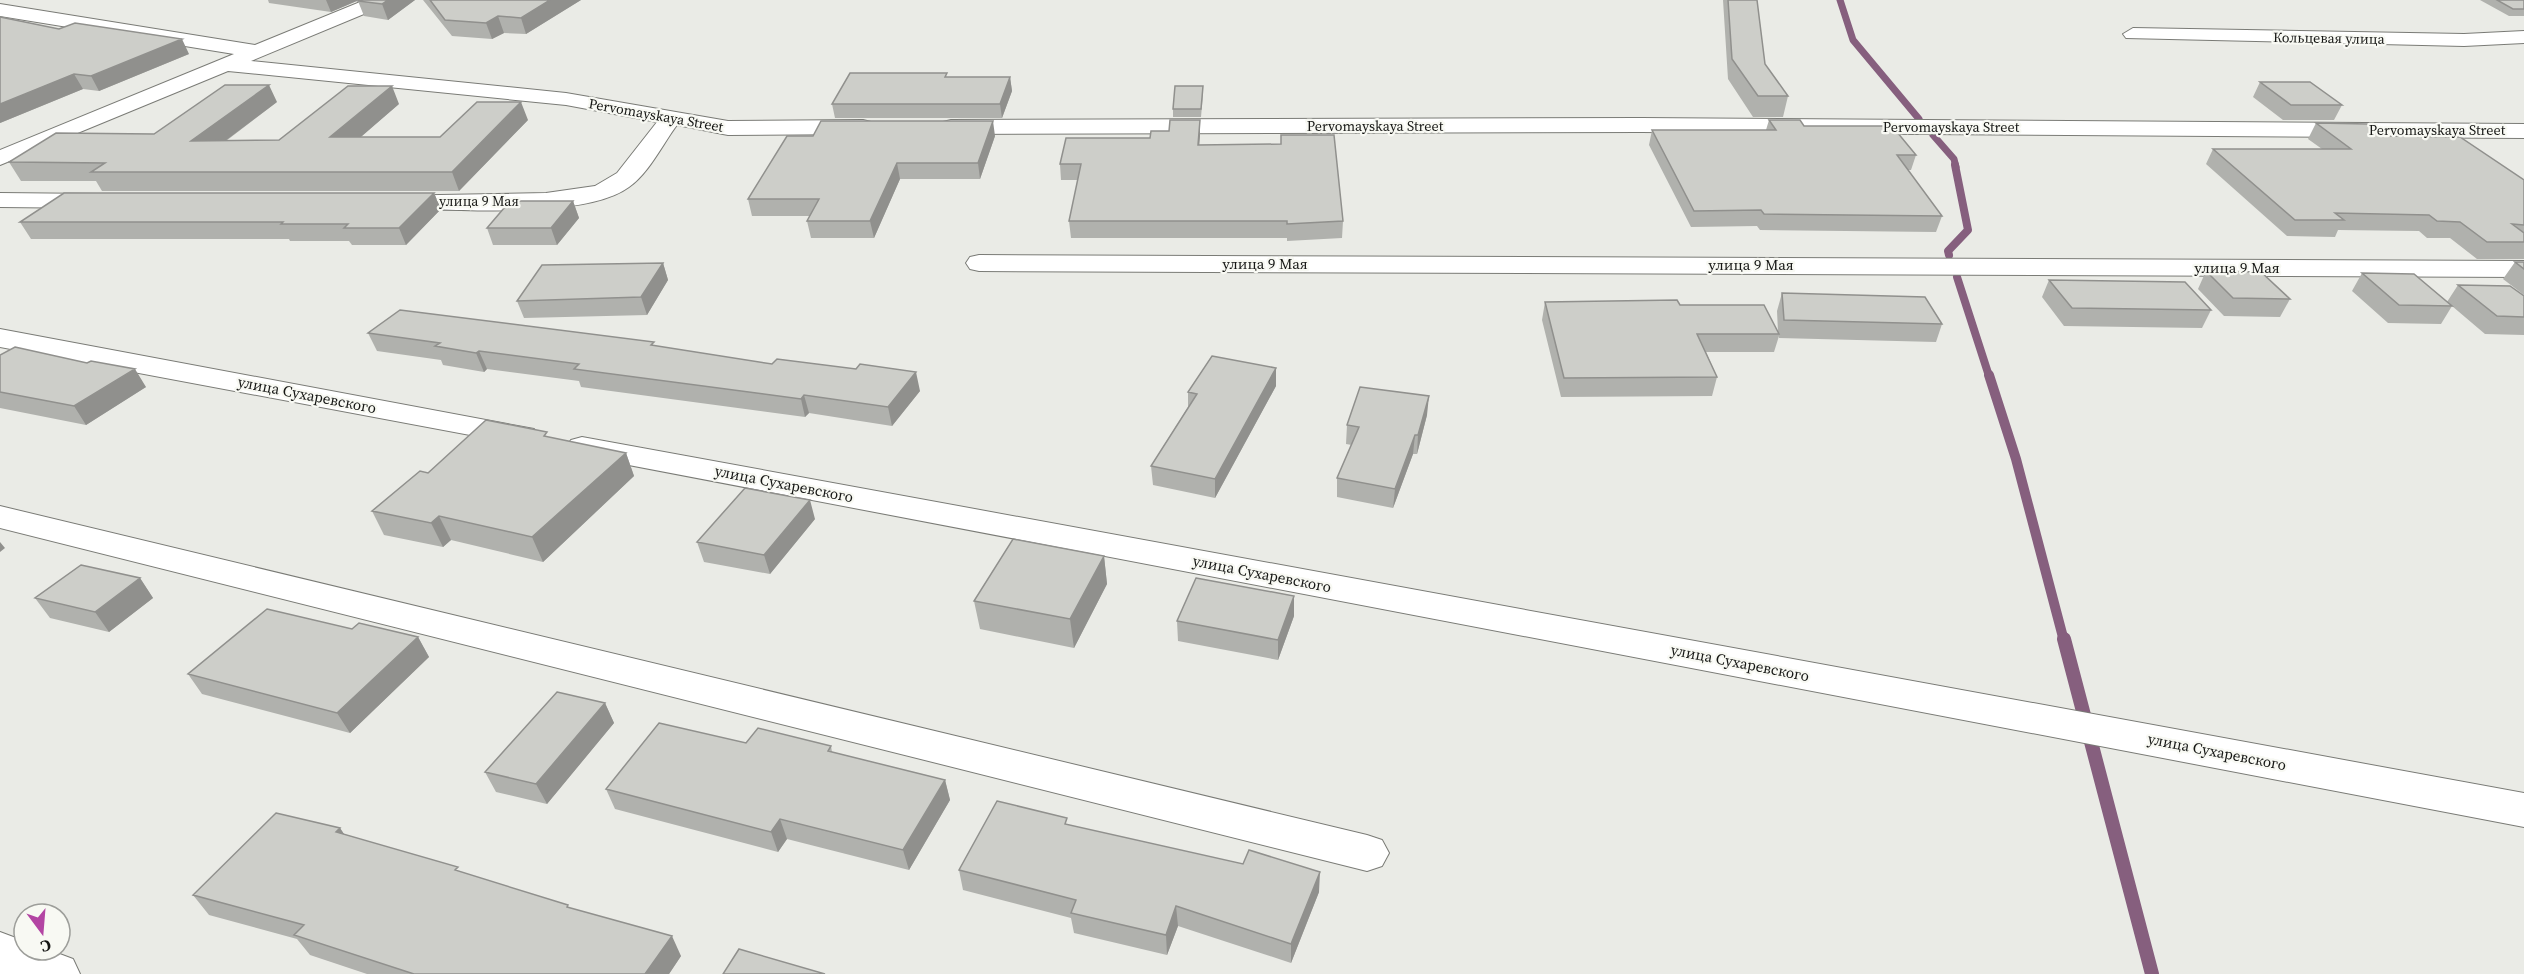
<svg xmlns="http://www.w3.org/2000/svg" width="2524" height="974" font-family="'Source Serif 4',serif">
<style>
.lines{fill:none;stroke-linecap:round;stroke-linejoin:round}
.stream-far3{stroke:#865f7e;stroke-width:7}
.stream-far2{stroke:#865f7e;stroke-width:8}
.stream-far1{stroke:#865f7e;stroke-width:10}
.stream{stroke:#865f7e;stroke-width:14}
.minor-casing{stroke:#7a7b76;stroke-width:2}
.minor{fill:#fff;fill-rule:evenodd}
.wall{fill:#b0b1ad}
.shaded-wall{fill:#90908d}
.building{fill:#cdcec9;stroke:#90908d;stroke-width:1.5}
.labels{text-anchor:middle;stroke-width:4.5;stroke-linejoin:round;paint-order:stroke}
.far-street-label{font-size:14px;fill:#151614;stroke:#f8f9f3}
.street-label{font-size:15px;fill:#151614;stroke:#f8f9f3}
</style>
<rect width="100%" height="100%" fill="#eaebe6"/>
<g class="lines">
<path class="stream-far3" d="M1840 0 1853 40 1919 119
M1933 135 1954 159 1956 167"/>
<path class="stream-far2" d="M1949 255 1948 251 1968 230 1955 165
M1957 277 1989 376"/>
<path class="stream-far1" d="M1989 375 2016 459 2064 641"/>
<path class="stream" d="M2064 639 2152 974"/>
<g class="minor-casing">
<path id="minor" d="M365 0H390L388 4 251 61 566 93 728 121 863 120 871 122 874 127 871 132 863 134 728 135 677 125C662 145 649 173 629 187 585 220 449 209 393 208L384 206 381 201 384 196 546 193 595 186 617 173 657 122 566 105 228 71 0 165V150L234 54 0 16V4L255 45Z
M2133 28 2464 34 2524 31V43L2464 46 2126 38 2123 34Z
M1641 118 2524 124V138L1641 132 951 134 943 132 940 127 943 122 951 120Z
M0 193 98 194 107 196 110 201 107 206 98 208 0 207Z
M979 255 2524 261V277L979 271 970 269 966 263 970 257Z
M0 329 523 427 534 429 539 436 534 443 523 445 0 347Z
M582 437 2524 793V827L571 454 566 447 571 440Z
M0 506 1367 835 1382 840 1389 853 1382 866 1367 871 0 528Z
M0 932 24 941V950H49L73 959 80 974H0Z"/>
</g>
<use href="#minor" class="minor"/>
</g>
<path class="wall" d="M268 0H359L331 12 269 3Z
M359 0H415L388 20 364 16 358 1Z
M423 0H581L526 34 504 33 492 39 452 36Z
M1723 0H1757L1765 64 1788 96 1783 117H1753L1728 79Z
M2480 0H2524V16H2509Z
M0 17 59 29 189 54 99 91 83 89 0 123Z
M1010 77 1012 91 1002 118H835L832 104Z
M2260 82 2342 105 2334 120H2283L2253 97Z
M1203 94 1201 117H1173V109Z
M277 102 226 141 279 140 399 104 360 137H440L528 120 459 191H102L96 181H21L9 162 154 134Z
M1200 120 1199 145 1343 221 1342 238 1287 241V238H1071L1069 221 1078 180H1061L1060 164 1150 138Z
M1769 120 1804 126 1916 155 1911 170H1908L1942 216 1936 232 1760 230 1757 226 1691 227 1649 145 1652 130H1766Z
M2316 123 2387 136 2524 180V259H2477L2450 238H2427L2419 231 2338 230 2335 237 2287 236 2206 164 2213 149H2322L2308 139Z
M995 136 980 179H900L874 238H811L807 221 810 216H752L748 199Z
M434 193 441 209 406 245H352L349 241H290L289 239H31L20 222Z
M573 201 579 218 557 245H493L487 228Z
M2515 262H2524V295L2503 279Z
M663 263 668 280 647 315 524 318 517 301Z
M2206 271 2290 299 2280 317 2224 316 2198 289Z
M2362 273 2447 302 2458 285 2524 296V335L2485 334 2452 306 2441 324 2388 323 2352 291Z
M2049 280 2211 310 2202 328 2064 326 2042 297Z
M1782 293 1942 324 1936 342 1779 338V336L1774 352H1706L1717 377 1712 396 1561 397 1542 320 1545 302 1680 305 1778 332 1777 311Z
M368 333 655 346 920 391 892 426 809 413 805 417 581 387 579 381 487 369 484 372 443 365 441 360 377 351Z
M0 355 146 387 86 425 0 408Z
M1276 368V386L1215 498 1153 485 1151 466 1188 407V392Z
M1427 415 1417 454H1413L1393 508 1337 497V478L1352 445 1346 444 1347 425Z
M549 437 626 453 634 476 543 562 451 540 443 547 384 535 372 511 428 473Z
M815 519 770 574 704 562 697 542Z
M1104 556 1107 584 1074 648 980 629 974 601Z
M140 578 153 598 109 632 50 618 35 598Z
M1294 616 1278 660 1178 641 1177 621Z
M418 637 429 657 350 733 202 694 188 674Z
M605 703 614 723 547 804 496 792 485 772Z
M746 743 831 746 832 752 945 780 950 800 909 870 787 839 778 852 615 809 606 789Z
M340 828 344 834 570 908 681 956 669 974H367L310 955 297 939 209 915 193 895Z
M959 870 1319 892 1291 963 1178 926 1167 955 1074 933 1071 918 963 890Z"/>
<path class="shaded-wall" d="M326 0H359L331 12Z
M388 0H415L388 20 382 4Z
M550 0H581L526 34 521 18Z
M498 16 504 33 492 39 486 23Z
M182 39 189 54 99 91 91 76Z
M74 74 83 89 0 123V104Z
M1010 77 1012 91 1002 118 1000 104Z
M269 85 277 102 201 159 191 141Z
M392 86 399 104 339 156 330 137Z
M521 102 528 120 459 191 452 172Z
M1200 120V136L1198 161V145Z
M993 121 995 136 980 179 978 163Z
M897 163 900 179 874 238 870 221Z
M434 193 441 209 406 245 399 228Z
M573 201 579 218 557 245 551 228Z
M663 263 668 280 647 315 641 297Z
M479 351 487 369 484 372 476 353Z
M1276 368V386L1215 498V479Z
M135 369 146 387 86 425 74 406Z
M916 372 920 391 892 426 888 407Z
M804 395 809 413 805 417 801 399Z
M1429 396 1427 415 1417 454 1418 435Z
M1415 435 1413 454 1393 508 1395 489Z
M626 453 634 476 543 562 532 537Z
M810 500 815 519 770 574 764 555Z
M439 516 451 540 443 547 431 523Z
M0 542 5 548 0 552Z
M1104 556 1107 584 1074 648 1070 619Z
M140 578 153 598 109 632 95 612Z
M1294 596V616L1278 660V640Z
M418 637 429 657 350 733 337 713Z
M605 703 614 723 547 804 536 784Z
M945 780 950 800 909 870 903 850Z
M780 819 787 839 778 852 771 832Z
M340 828 353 848 336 832Z
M1320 872 1319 892 1291 963V944Z
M1176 906 1178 926 1167 955 1166 935Z
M672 936 681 956 669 974H645Z"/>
<path class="building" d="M359 0H388L382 4 358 1Z
M430 0H550L521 18 498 16 486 23 445 20Z
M1728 0H1757L1765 64 1788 96H1758L1732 59Z
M2497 0H2524V9H2513Z
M0 17 59 29 75 23 182 39 91 76 74 74 0 104Z
M850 73H947L945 77H1010L1000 104H832Z
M2260 82H2310L2342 105H2291Z
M225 85H269L191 141 279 140 348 86H392L330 137H440L477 102H521L452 172H91L105 163 9 162 56 133 154 134Z
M1175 86H1203L1201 109H1173Z
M1170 120H1200L1198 145 1281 144V135H1334L1343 221 1287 224V221H1069L1081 164H1060L1066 138H1150L1151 131H1169Z
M1769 120H1800L1804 126H1892L1916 155H1897L1942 216 1764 214 1761 210 1694 211 1652 130H1776Z
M821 121H993L978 163H897L870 221H807L819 199H748L787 136H813Z
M2316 123 2369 124 2387 136 2460 137 2524 180V225L2512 224 2524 233V242H2487L2460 222 2437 221 2429 215 2335 213 2344 220H2295L2213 149H2351Z
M64 193H434L399 228H344L348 224H281L283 222H20Z
M510 201H573L551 228H487Z
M2515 262H2524V269Z
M663 263 641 297 517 301 542 265Z
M2206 271 2261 272 2290 299 2233 298Z
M2362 273 2414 274 2452 306 2399 305Z
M2049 280 2185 282 2211 310 2072 308Z
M2458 285 2510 286 2524 296V317L2497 316Z
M1782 293 1925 297 1942 324 1784 320Z
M1677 300 1680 305H1764L1779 334H1697L1717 377 1564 378 1545 302Z
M400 310 654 342 651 345 772 364 777 359 856 369 860 364 916 372 888 407 804 395 801 399 574 369 579 364 479 351 476 353 435 346 440 343 368 333Z
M15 347 87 363 91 361 135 369 74 406 0 392V355Z
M1212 356 1276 368 1215 479 1151 466 1197 394 1188 392Z
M1360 387 1429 396 1418 435H1415L1395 489 1337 478 1359 427 1347 425Z
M486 420 547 432 544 436 626 453 532 537 439 516 431 523 372 511 420 471 428 473Z
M745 488 810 500 764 555 697 542Z
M1013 539 1104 556 1070 619 974 601Z
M81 565 140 578 95 612 35 598Z
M1196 578 1294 596 1278 640 1177 621Z
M267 609 352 629 359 623 418 637 337 713 188 674Z
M557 692 605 703 536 784 485 772Z
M659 723 746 743 758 728 831 746 828 751 945 780 903 850 780 819 771 832 606 789Z
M997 801 1067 818 1065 824 1243 864 1249 850 1320 872 1291 944 1176 906 1166 935 1071 913 1076 900 959 870Z
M276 813 340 828 336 832 458 867 455 870 568 905 567 907 672 936 645 974H414L294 935 304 925 193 895Z
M739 949 825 974H723Z"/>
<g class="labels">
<g class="far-street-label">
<text transform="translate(2329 38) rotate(1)" y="5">Кольцевая улица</text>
<text transform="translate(656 115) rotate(10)" y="5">Pervomayskaya Street</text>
<text x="1375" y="131">Pervomayskaya Street</text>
<text x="1951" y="132">Pervomayskaya Street</text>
<text x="2437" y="135">Pervomayskaya Street</text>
<text x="479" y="206">улица 9 Мая</text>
</g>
<g class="street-label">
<text x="1265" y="269">улица 9 Мая</text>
<text x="1751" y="270">улица 9 Мая</text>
<text x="2237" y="273">улица 9 Мая</text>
<text transform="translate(307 395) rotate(11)" y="5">улица Сухаревского</text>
<text transform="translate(784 484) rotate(11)" y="5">улица Сухаревского</text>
<text transform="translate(1262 574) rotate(11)" y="5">улица Сухаревского</text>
<text transform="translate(1740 663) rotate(11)" y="5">улица Сухаревского</text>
<text transform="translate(2217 752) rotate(11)" y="5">улица Сухаревского</text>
</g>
</g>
<g transform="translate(42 932) rotate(164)"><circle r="28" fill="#f8f9f3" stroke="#9d9e9a" stroke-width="1.5"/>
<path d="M0-4.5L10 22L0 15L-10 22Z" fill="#b345a3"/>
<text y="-9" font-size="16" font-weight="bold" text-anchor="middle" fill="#151614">С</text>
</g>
</svg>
